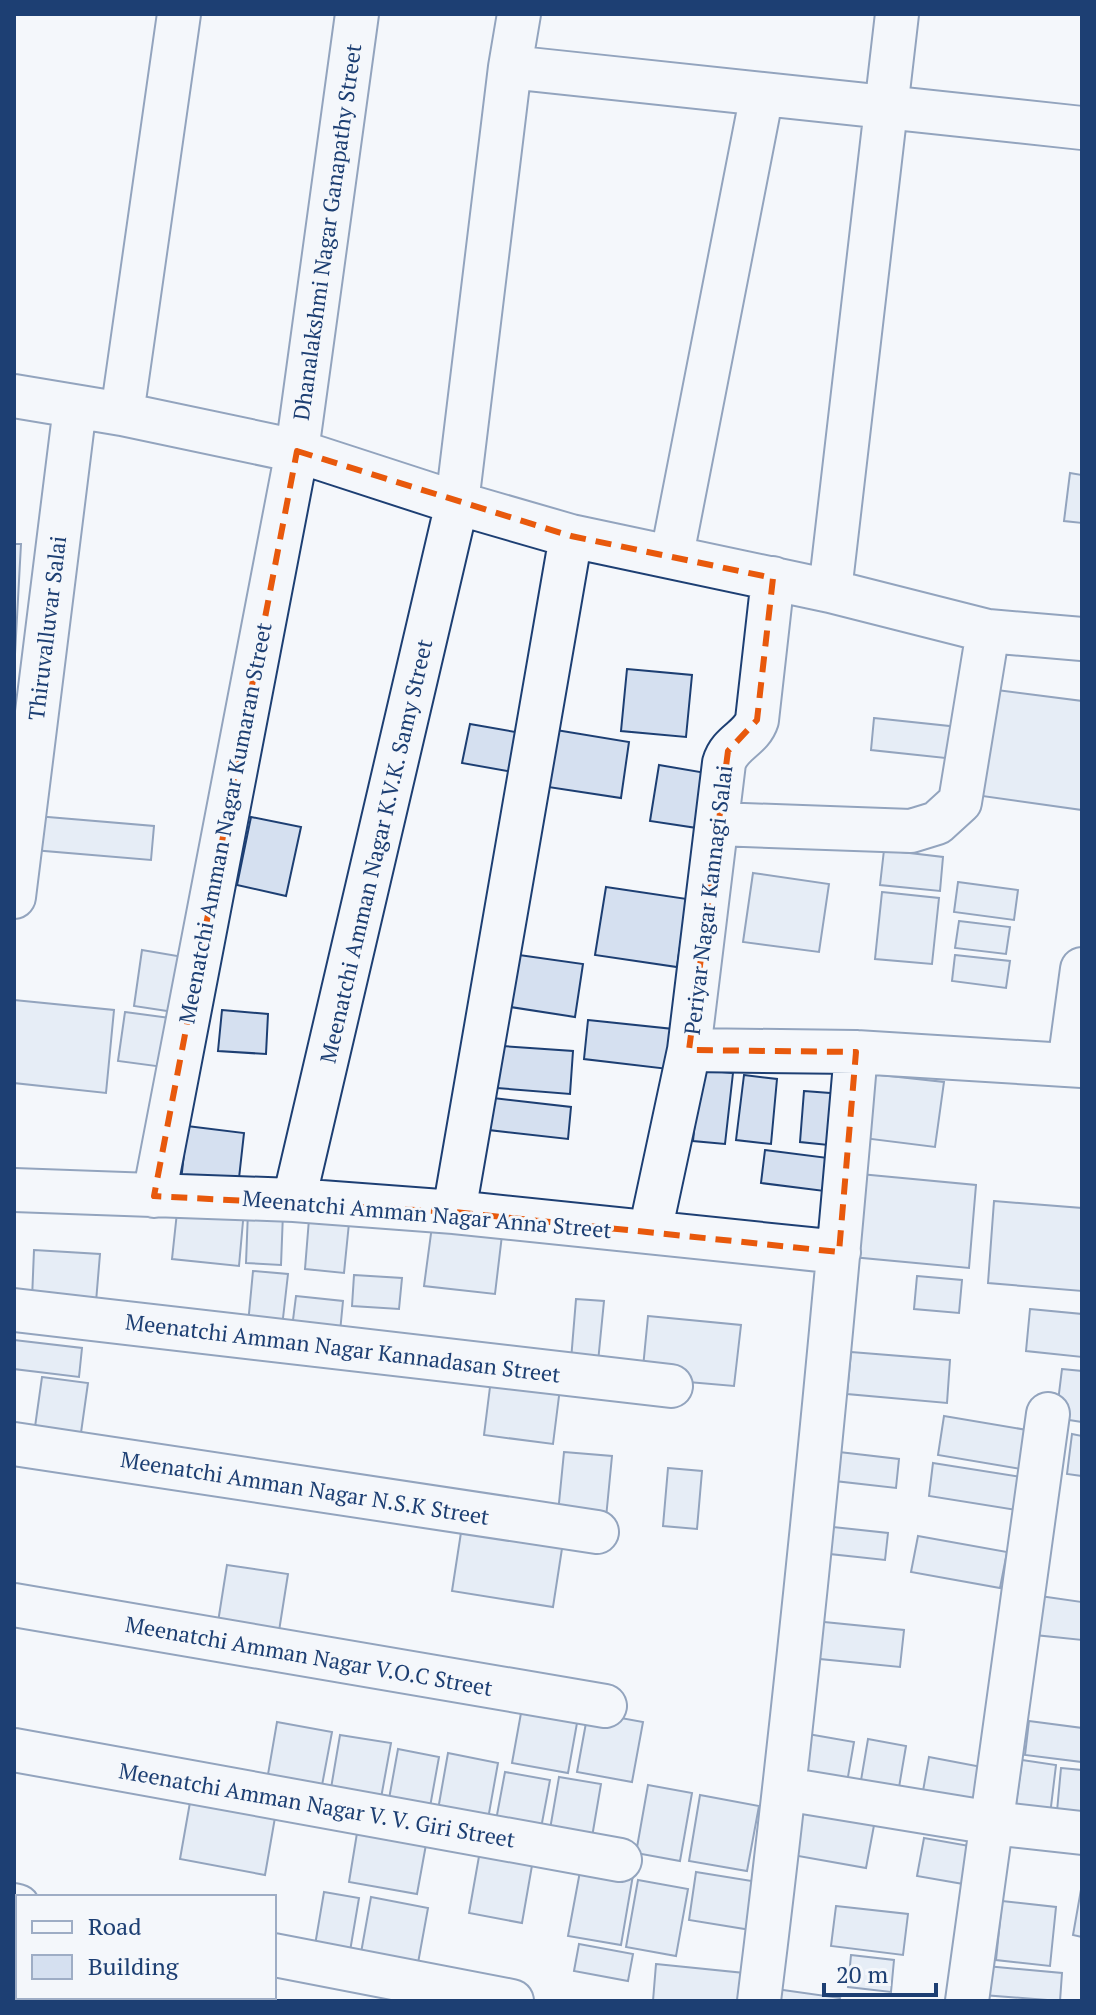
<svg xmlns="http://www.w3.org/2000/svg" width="1096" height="2015" font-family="'PT Serif',serif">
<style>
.building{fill:#d5e0f0;stroke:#1d3f73;stroke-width:2}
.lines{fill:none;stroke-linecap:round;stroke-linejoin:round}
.minor-casing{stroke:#1d3f73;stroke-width:46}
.minor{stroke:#f4f7fb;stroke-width:42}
.marked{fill:none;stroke:#e8590c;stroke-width:6;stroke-dasharray:16 10;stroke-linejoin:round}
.labels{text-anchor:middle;stroke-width:6;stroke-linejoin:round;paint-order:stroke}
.street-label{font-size:22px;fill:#1d3f73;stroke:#f4f7fb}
</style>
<rect width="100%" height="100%" fill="#f4f7fb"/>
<path class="building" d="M1070 473 1082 475V523L1064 521Z
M14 544H21L15 654H14Z
M627 669 692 675 686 737 621 731Z
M989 689 1082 701V810L975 795Z
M874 718 968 728 964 760 871 750Z
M470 724 527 734 519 773 462 763Z
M544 728 629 742 621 798 535 785Z
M659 765 706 773 697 828 650 821Z
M36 816 154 826 151 860 33 850Z
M251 817 301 827 286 896 237 885Z
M884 850 943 857 940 891 880 885Z
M753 873 829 884 819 952 743 942Z
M958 882 1018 890 1014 920 954 912Z
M606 887 687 899 677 967 595 955Z
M882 892 939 898 932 964 875 959Z
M959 921 1010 927 1006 954 955 948Z
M142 950 195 959 187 1014 134 1006Z
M512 954 583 964 575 1017 504 1006Z
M955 955 1010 961 1006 988 952 981Z
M14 1000 114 1010 106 1093 14 1083Z
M222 1010 268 1014 266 1054 218 1051Z
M125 1012 185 1020 178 1069 118 1061Z
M588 1020 673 1029 668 1069 584 1059Z
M487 1045 573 1051 570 1094 484 1087Z
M700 1070 733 1073 725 1144 693 1141Z
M871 1074 944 1082 935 1147 863 1138Z
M744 1075 777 1079 771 1144 736 1140Z
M804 1091 843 1094 838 1146 800 1142Z
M493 1098 571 1107 568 1139 489 1130Z
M187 1126 244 1133 238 1187 181 1181Z
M765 1150 836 1159 832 1192 761 1183Z
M860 1174 976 1185 969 1268 852 1257Z
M994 1201 1082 1208V1291L988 1283Z
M178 1203 244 1210 239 1266 172 1259Z
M248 1211 283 1213 281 1265 246 1263Z
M309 1219 349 1223 344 1273 305 1269Z
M432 1226 502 1235 495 1294 424 1286Z
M34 1250 100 1254 96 1302 32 1299Z
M253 1271 288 1274 282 1327 248 1324Z
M354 1275 402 1278 399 1309 352 1306Z
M917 1276 962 1280 959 1313 914 1309Z
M296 1296 343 1301 340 1332 292 1328Z
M576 1299 604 1301 598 1362 571 1360Z
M1030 1309 1082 1314V1357L1026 1351Z
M648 1316 741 1325 734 1386 642 1378Z
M14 1340 82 1348 79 1377 14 1369Z
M851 1352 950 1360 947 1403 847 1394Z
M1062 1369 1082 1371V1422L1056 1418Z
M42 1377 88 1383 79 1447 33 1441Z
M491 1379 560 1388 553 1444 484 1435Z
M944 1416 1033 1431 1027 1470 938 1455Z
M1072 1434 1082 1436V1476L1067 1474Z
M564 1452 612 1456 606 1518 558 1513Z
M839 1452 899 1459 896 1488 835 1481Z
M933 1463 1028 1478 1023 1511 929 1496Z
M668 1468 702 1471 697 1529 663 1526Z
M462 1526 563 1542 553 1607 452 1591Z
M833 1527 888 1533 885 1560 830 1554Z
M918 1536 1007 1552 1000 1588 911 1572Z
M227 1565 288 1574 279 1631 218 1622Z
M1040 1596 1082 1602V1640L1035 1635Z
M814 1621 904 1630 900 1667 810 1658Z
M523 1702 579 1712 568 1773 512 1763Z
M588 1712 643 1722 632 1782 577 1772Z
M1029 1721 1082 1728V1762L1025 1755Z
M277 1722 332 1732 320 1796 266 1786Z
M808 1734 854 1742 845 1794 799 1786Z
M340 1735 391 1743 379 1809 329 1800Z
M868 1739 906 1746 896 1805 858 1798Z
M398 1749 439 1757 428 1818 387 1810Z
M448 1753 498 1763 486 1830 436 1821Z
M929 1757 987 1768 978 1818 920 1808Z
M1022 1760 1056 1765 1050 1815 1015 1811Z
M1061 1768 1082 1770V1824L1056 1822Z
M505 1772 550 1780 539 1839 494 1831Z
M559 1777 601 1784 591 1843 549 1835Z
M648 1785 692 1793 680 1861 636 1853Z
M192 1791 277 1806 265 1875 180 1859Z
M700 1795 759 1806 747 1871 689 1861Z
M796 1806 875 1820 866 1868 787 1854Z
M358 1827 427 1839 417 1894 349 1882Z
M924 1838 975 1847 969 1885 917 1876Z
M481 1845 534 1854 522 1923 469 1913Z
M581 1866 633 1875 621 1945 568 1936Z
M696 1872 764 1883 757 1931 689 1920Z
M638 1880 688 1889 676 1956 626 1947Z
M1082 1884V1937L1073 1935Z
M324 1892 359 1898 348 1963 313 1957Z
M371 1897 428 1908 416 1974 359 1964Z
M1002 1901 1056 1907 1050 1966 996 1960Z
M836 1906 908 1914 903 1955 831 1946Z
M14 1914 18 1915V1974H14Z
M579 1944 633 1954 628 1981 574 1971Z
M851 1955 894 1960 891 1992 848 1987Z
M656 1964 754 1974 751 2001H653Z
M986 1966 1062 1973 1060 2001 983 1995Z
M776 1989 840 1998 839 2001H774Z
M121 1997H161V2001H120Z
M197 1997H251L250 2001H197Z"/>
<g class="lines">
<g class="minor-casing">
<path id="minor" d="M510 67 1082 128
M14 396 122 414 297 451 457 503 571 536 830 591 988 631 1082 639
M122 414 179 14
M672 555 762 94
M830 591 897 14
M717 824 911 831 937 823 960 802 988 631
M14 897 75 407
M689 1050 856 1052 1082 1066
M1069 1065 1082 969
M14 1190 294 1200 454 1212 839 1252
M154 1196 297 451 357 14
M294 1200 457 503 510 67 519 14
M454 1212 571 536
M650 1232 689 1050 724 763C730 742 751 739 757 720L773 578
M14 1310 671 1386
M14 1444 597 1532
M14 1605 605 1706
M14 1750 620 1860
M785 1789 992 1823 1082 1833
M14 1905 18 1906
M274 1955 512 2001
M759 2001C798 1685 829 1369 856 1052
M967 2001 1048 1414"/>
</g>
<use href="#minor" class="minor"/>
</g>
<path d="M0 0H1096V2015H0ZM297 451 571 536 773 578 757 720 728 751 689 1050 856 1052 839 1252 454 1212 154 1196Z" fill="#f4f7fb" fill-opacity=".55" fill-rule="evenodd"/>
<path class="marked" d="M297 451 571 536 773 578 757 720 728 751 689 1050 856 1052 839 1252 454 1212 154 1196Z"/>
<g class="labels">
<g class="street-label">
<text transform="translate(327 232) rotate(-82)" y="8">Dhanalakshmi Nagar Ganapathy Street</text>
<text transform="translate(47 628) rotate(-83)" y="8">Thiruvalluvar Salai</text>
<text transform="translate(225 823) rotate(-79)" y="8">Meenatchi Amman Nagar Kumaran Street</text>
<text transform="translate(376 851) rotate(-77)" y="8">Meenatchi Amman Nagar K.V.K. Samy Street</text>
<text transform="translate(708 900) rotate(-83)" y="8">Periyar Nagar Kannagi Salai</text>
<text transform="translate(427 1214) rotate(5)" y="8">Meenatchi Amman Nagar Anna Street</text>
<text transform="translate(343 1348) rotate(7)" y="8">Meenatchi Amman Nagar Kannadasan Street</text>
<text transform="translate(305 1488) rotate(9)" y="8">Meenatchi Amman Nagar N.S.K Street</text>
<text transform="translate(309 1656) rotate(10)" y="8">Meenatchi Amman Nagar V.O.C Street</text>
<text transform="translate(317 1805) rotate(10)" y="8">Meenatchi Amman Nagar V. V. Giri Street</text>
</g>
</g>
<rect width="1096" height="2015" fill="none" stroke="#1d3f73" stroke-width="32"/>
<rect x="16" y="1895" width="260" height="104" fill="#f4f7fb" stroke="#9eadc5" stroke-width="2"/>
<rect x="32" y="1921" width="40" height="12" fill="#f4f7fb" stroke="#9eadc5" stroke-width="2"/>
<text x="88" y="1935" font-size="24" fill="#1d3f73">Road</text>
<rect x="32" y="1955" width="40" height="24" fill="#d5e0f0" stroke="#9eadc5" stroke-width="2"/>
<text x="88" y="1975" font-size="24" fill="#1d3f73">Building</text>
<path d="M824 1983v12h112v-12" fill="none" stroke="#1d3f73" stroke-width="4"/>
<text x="836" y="1983" font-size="24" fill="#1d3f73" stroke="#f4f7fb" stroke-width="6" paint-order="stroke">20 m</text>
</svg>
